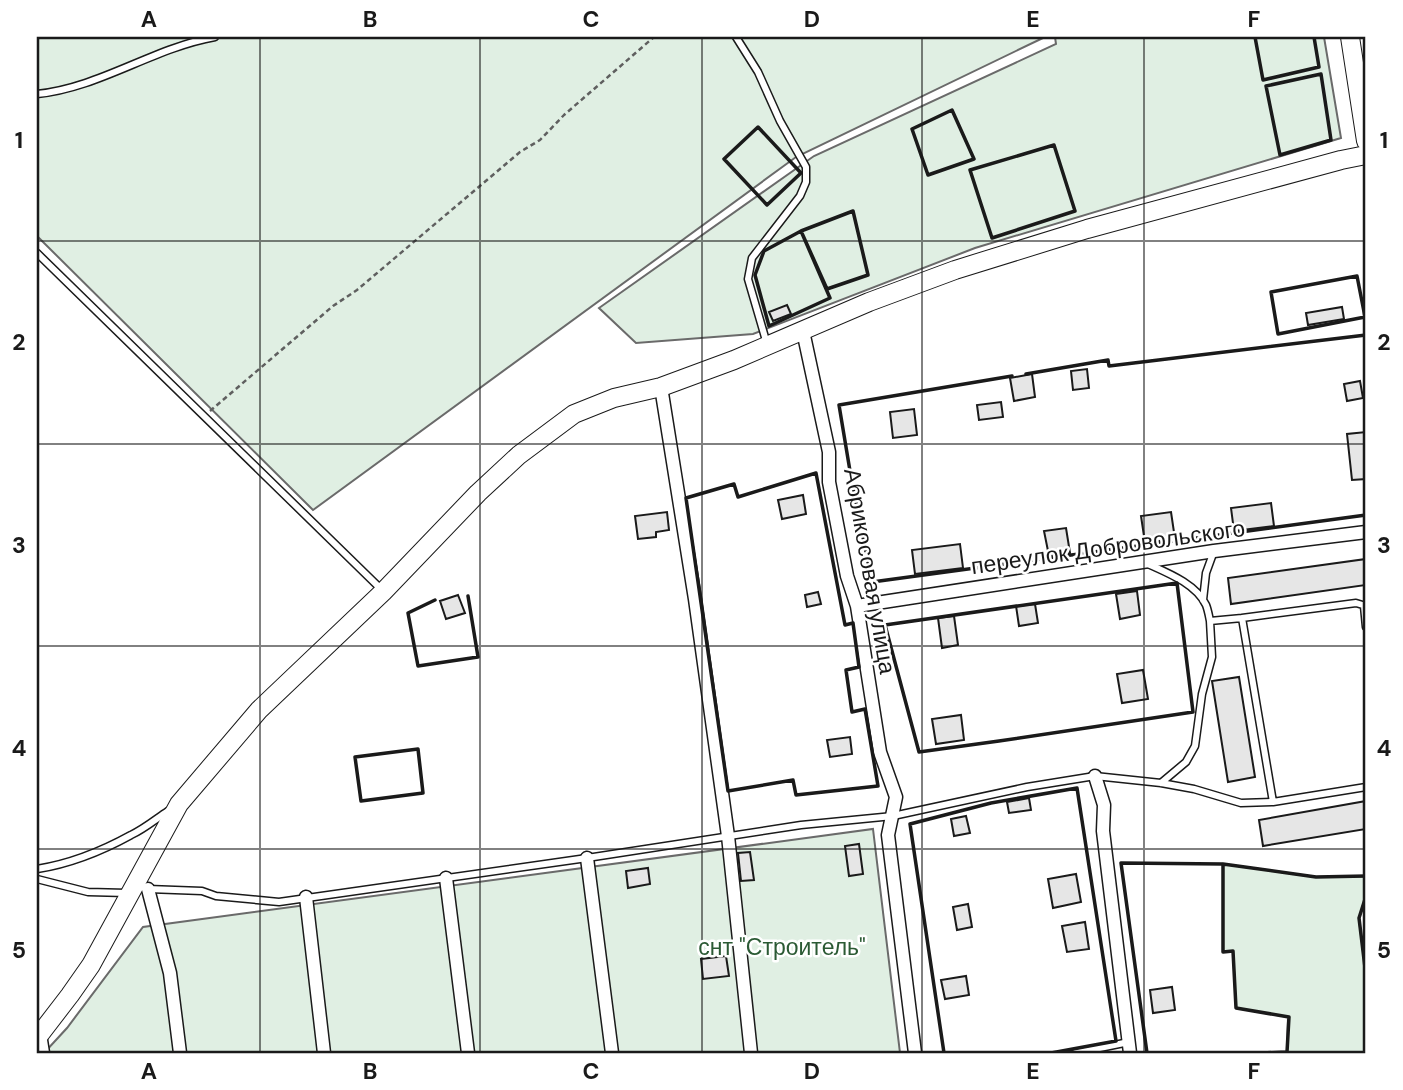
<svg xmlns="http://www.w3.org/2000/svg" width="1403" height="1090" font-family="'DM Sans',sans-serif">
<style>
.green{fill:#e0efe3;stroke:#6a6a6a;stroke-width:2}
.building{fill:#e6e6e6;stroke:#1a1a1a;stroke-width:2}
.lines{fill:none;stroke-linecap:round;stroke-linejoin:round}
.lane-casing{stroke:#1a1a1a;stroke-width:9}
.street-casing{stroke:#1a1a1a;stroke-width:15}
.secondary-casing{stroke:#1a1a1a;stroke-width:20}
.path{stroke:#5f5f5f;stroke-width:2.5;stroke-dasharray:5 3.5;stroke-linecap:butt}
.lane{stroke:#fff;stroke-width:6}
.street{stroke:#fff;stroke-width:12}
.secondary{stroke:#fff;stroke-width:18}
.wall{stroke:#1a1a1a;stroke-width:3.5}
.grid{fill:none;stroke:#1a1a1a;stroke-width:2;stroke-opacity:0.55}
.labels{text-anchor:middle;stroke-width:5;stroke-linejoin:round;paint-order:stroke}
.street-label{font-size:23px;fill:#1a1a1a;stroke:#fff}
.park-label{font-size:23px;fill:#2b5a34;stroke:#fff}
.neatline{fill:none;stroke:#1a1a1a;stroke-width:2.5}
.grid-label{font-size:23px;text-anchor:middle;font-weight:bold;fill:#1a1a1a}
</style>
<rect width="100%" height="100%" fill="#fff"/>
<path class="green" d="M37 37H1045L796 157 313 510 37 236Z
M1055 37H1324L1341 138 975 248 753 334 636 343 599 308 814 156 1056 44Z
M873 829 900 1053H44L67 1028 143 927Z
M1223 864 1316 877 1366 876V896L1359 919 1366 976V1053H1294L1287 1052 1288 1017 1236 1008 1233 951 1223 952Z"/>
<path class="building" d="M787 305 791 314 773 321 769 312Z
M1342 307 1344 319 1308 325 1306 313Z
M1087 369 1089 388 1073 390 1071 371Z
M1032 374 1035 397 1014 401 1010 378Z
M1360 381 1363 398 1347 401 1344 384Z
M1001 402 1003 417 979 420 977 405Z
M914 409 917 435 893 438 890 412Z
M1366 432V479L1352 480 1347 434Z
M803 495 806 514 782 519 778 500Z
M1271 503 1274 526 1234 531 1231 508Z
M667 512 669 530 656 532V537L638 539 635 516Z
M1171 512 1175 539 1145 543 1141 516Z
M1066 528 1070 553 1049 556 1044 531Z
M960 544 963 568 915 574 912 550Z
M1366 559V585L1231 604 1228 578Z
M1137 591 1140 615 1120 619 1116 594Z
M818 592 821 604 807 607 805 595Z
M458 595 465 613 446 619 440 601Z
M1035 604 1038 623 1019 626 1016 606Z
M954 616 958 645 942 648 938 618Z
M1143 670 1148 699 1122 703 1117 674Z
M1239 677 1255 777 1228 782 1212 681Z
M961 715 964 740 936 744 932 719Z
M850 737 852 754 830 757 827 740Z
M1029 798 1031 810 1009 813 1007 802Z
M1366 801V829L1263 846 1259 820Z
M966 816 970 833 954 836 951 819Z
M859 844 863 874 849 876 845 846Z
M750 852 754 880 741 881 738 853Z
M648 868 650 884 628 888 626 871Z
M1076 874 1081 902 1053 908 1048 879Z
M968 904 972 927 957 930 953 907Z
M1085 922 1089 949 1067 952 1062 926Z
M726 956 729 976 703 979 701 959Z
M966 976 969 995 945 999 941 980Z
M1172 987 1175 1010 1153 1013 1150 990Z"/>
<g class="lines">
<g class="lane-casing">
<path id="lane" d="M736 37 758 72 780 121 806 167V182L800 196 752 258 748 279 767 344
M37 94C99 88 153 48 215 37
M37 253 382 590
M1148 564C1168 573 1196 584 1206 605 1208 610 1209 616 1210 621L1242 618
M1203 600 1206 573 1214 551
M1364 606 1366 627
M1366 606 1356 603 1242 618 1273 802 1366 787
M1161 783 1186 762 1195 746 1202 694 1212 657 1210 621
M37 869C69 864 102 851 131 835 144 829 156 819 168 811
M37 879 88 892 127 893
M148 889 202 891 216 896 279 902 587 858 801 825 893 816 1027 787 1095 776 1161 783 1194 789 1241 803 1273 802
M1075 1053 1129 1042"/>
</g>
<g class="street-casing">
<path id="street" d="M803 331 829 452V482L847 576 857 606 880 752 896 797 888 835 915 1053
M661 387 695 599 728 836 751 1053
M857 606 1214 551 1366 532
M1095 776 1104 805 1103 831 1130 1053
M587 858 612 1053
M446 878 468 1053
M148 889 170 973 180 1053
M306 897 324 1053
M40 1034 43 1053"/>
</g>
<g class="secondary-casing">
<path id="secondary" d="M1350 37 1366 141
M37 1038 70 995 91 965 179 804 259 710 383 592 478 493 519 455 574 414 614 398 661 387 734 360 869 302 955 270 1087 229 1341 160 1366 155"/>
</g>
<path class="path" d="M210 411 333 306 357 290 520 152 540 140 564 115 654 37"/>
<use href="#lane" class="lane"/>
<use href="#street" class="street"/>
<use href="#secondary" class="secondary"/>
<path class="wall" d="M1255 37 1263 80 1319 67 1314 37
M1321 74 1331 140 1280 155 1266 86Z
M952 110 974 159 928 175 912 129Z
M758 127 801 173 767 205 724 159Z
M1054 145 1075 211 992 238 970 170Z
M853 211 868 275 827 289 801 231Z
M801 231 830 298 769 326 755 275 764 251Z
M1357 276 1365 317 1278 334 1271 292Z
M1026 374 1108 360 1109 366 1366 335V338
M1012 376 839 405 851 477 872 582 1366 515
M816 473 845 625 853 623 859 667 846 670 852 712 865 709 878 786 796 795 793 780 728 791 686 498 734 484 738 497Z
M1177 583 1193 712 999 741 919 752 885 625Z
M435 600 408 613 418 666 478 657 468 596
M418 749 423 793 361 801 355 757Z
M1223 866V864L1316 877 1366 876
M1366 896 1359 918 1366 976
M944 1053 910 824 991 803 1077 788 1116 1041 1051 1053
M1111 1053H1116
M1147 1053 1121 863 1223 864V952L1233 951 1236 1008 1289 1017 1287 1052 1262 1053"/>
</g>
<path class="grid" d="M260 37V1053M480 37V1053M702 37V1053M922 37V1053M1144 37V1053M37 241H1366M37 444H1366M37 646H1366M37 849H1366"/>
<g class="labels">
<g class="street-label">
<text transform="translate(1108 547) rotate(-8)" y="8">переулок Добровольского</text>
<text transform="translate(870 571) rotate(80)" y="8">Абрикосовая улица</text>
</g>
<g class="park-label">
<text x="782" y="955">снт "Строитель"</text>
</g>
</g>
<rect width="1403" height="1090" fill="none" stroke="#ffffff" stroke-width="77"/>
<rect x="38" y="38" width="1326" height="1014" class="neatline"/>
<g class="grid-label">
<text x="149" y="27">A</text>
<text x="370" y="27">B</text>
<text x="591" y="27">C</text>
<text x="812" y="27">D</text>
<text x="1033" y="27">E</text>
<text x="1254" y="27">F</text>
<text x="19" y="148">1</text>
<text x="1384" y="148">1</text>
<text x="19" y="350">2</text>
<text x="1384" y="350">2</text>
<text x="19" y="553">3</text>
<text x="1384" y="553">3</text>
<text x="19" y="756">4</text>
<text x="1384" y="756">4</text>
<text x="19" y="958">5</text>
<text x="1384" y="958">5</text>
<text x="149" y="1079">A</text>
<text x="370" y="1079">B</text>
<text x="591" y="1079">C</text>
<text x="812" y="1079">D</text>
<text x="1033" y="1079">E</text>
<text x="1254" y="1079">F</text>
</g>
</svg>
